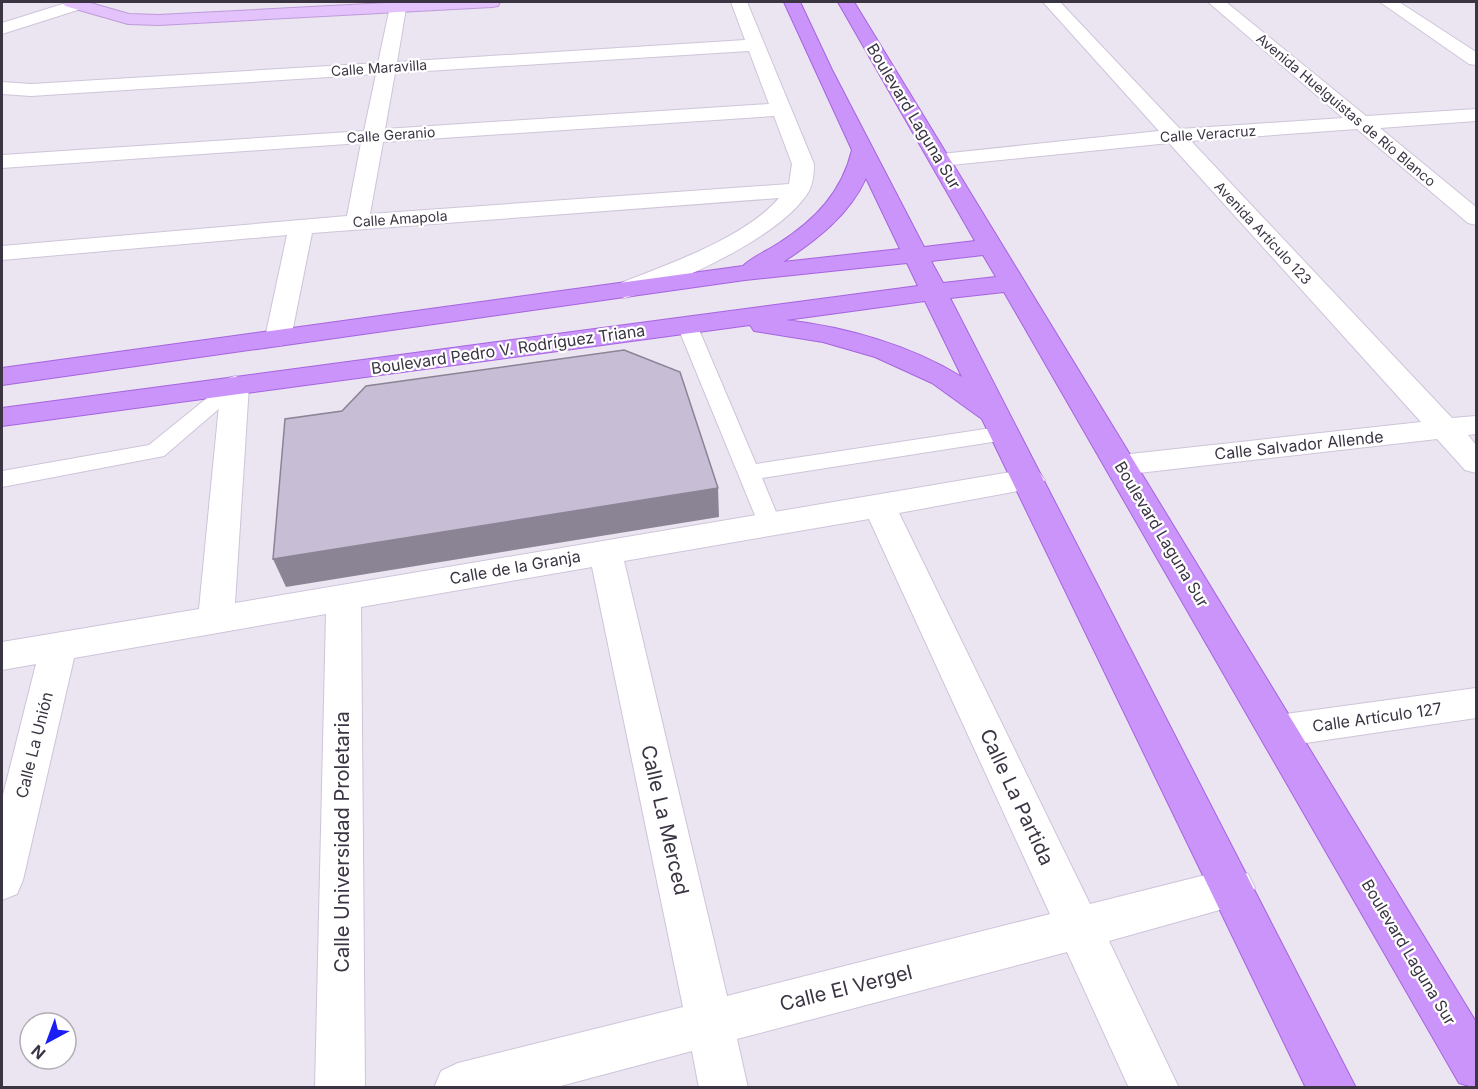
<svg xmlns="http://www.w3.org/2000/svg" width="1478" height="1089" font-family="Inter,sans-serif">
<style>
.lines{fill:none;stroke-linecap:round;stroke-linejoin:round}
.lane-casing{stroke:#cfc4da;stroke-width:2}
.street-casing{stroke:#cfc4da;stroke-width:2}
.secondary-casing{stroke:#be9bd9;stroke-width:2}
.primary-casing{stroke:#a564df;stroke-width:2}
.lane{fill:#fff;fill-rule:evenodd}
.street{fill:#fff;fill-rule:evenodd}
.secondary{fill:#e4c3fc;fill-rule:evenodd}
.primary{fill:#cb94fb;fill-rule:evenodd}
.shaded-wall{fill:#8b8495}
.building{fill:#c7bdd5;stroke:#8b8495;stroke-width:1.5}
.labels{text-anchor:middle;stroke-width:4.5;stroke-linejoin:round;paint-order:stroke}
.far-street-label{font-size:14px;fill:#3b3443;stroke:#fff}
.street-label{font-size:16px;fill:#3b3443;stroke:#fff}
.near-street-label{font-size:20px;fill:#3b3443;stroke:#fff}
</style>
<rect width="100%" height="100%" fill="#ebe4f1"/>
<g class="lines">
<g class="lane-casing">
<path id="lane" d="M687 319 694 321 697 325 756 464 1005 426 1013 428 1016 433 1013 438 1005 440 762 478 781 524 777 530 769 532 761 530 677 325 680 321Z
M235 379 242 381 245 385 242 389 164 456 2 487V471L149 445 228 381Z"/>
</g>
<g class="street-casing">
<path id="street" d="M69 2H85L87 4 84 8 2 34V23Z
M391 2H407L397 62 745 40 731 2H747L814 164C814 173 813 183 809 191 783 236 675 285 625 298L616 295 612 290 616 285C665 265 744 239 779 198L312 233 291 338 288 344 278 346 268 344 265 338 287 235 2 260V246L347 216 361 143 2 168V155L364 131 376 74 31 96 2 94V82L31 84 378 63ZM749 51 769 104 385 129 395 73ZM774 116 792 164 789 184 370 214 383 142Z
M1043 2H1060L1180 129 1343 118 1208 2H1226L1366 116 1476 109V121L1380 128 1476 207V225L1468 223 1357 129 1191 141 1452 418 1476 416V434L1468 435 1476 445V473L1465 470 1437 439 1121 475 1110 472 1106 465 1110 458 1121 455 1421 422 1169 143 941 166 933 165 930 160 933 155 941 154 1159 131Z
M1380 2H1399L1476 52V65L1469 64Z
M235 376 245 379 249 385 235 603 1029 469 1040 473 1045 480 1040 487 899 513 1090 904 1233 868 1248 874 1255 888 1248 902 1109 941 1179 1088H1129L1067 952 737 1039 748 1088H699L692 1051 553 1088H434L441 1071 458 1063 683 1007 592 567 361 607 365 1088H315L326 614 74 658 23 880 17 894 2 900V799L36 664 2 670V642L199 609 221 385 225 379ZM869 519 1050 914 727 996 624 561Z
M1476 688V718L1278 747 1264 742 1259 731 1264 720 1278 715Z"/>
</g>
<g class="secondary-casing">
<path id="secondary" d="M63 2H87L129 14 159 15 406 2H500L498 6 492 7 159 25 128 24 65 6Z"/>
</g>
<g class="primary-casing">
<path id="primary" d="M784 2H800L832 70 924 247 975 241 838 2H854L1476 1022V1088L1459 1083 1004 292 950 298 1356 1088H1306L982 419 932 383 875 357 823 342 754 331 750 325 2 426V408L918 286 907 263 745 280 2 385V368L743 266C752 257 767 251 779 243 815 220 842 192 852 150ZM866 178 900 249 783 262C817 240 849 215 866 178ZM983 255 996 277 943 283 931 261ZM925 301 962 377C910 345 846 327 786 320Z"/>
</g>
<use href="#lane" class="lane"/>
<use href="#street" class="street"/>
<use href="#secondary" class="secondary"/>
<use href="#primary" class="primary"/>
</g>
<path class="shaded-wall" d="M718 488 719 517 286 587 273 559Z"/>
<path class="building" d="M624 350 680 372 718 488 273 559 285 419 342 411 366 386Z"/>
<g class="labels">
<g class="far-street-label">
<text transform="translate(379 68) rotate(-4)" y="5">Calle Maravilla</text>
<text transform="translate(1346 110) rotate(40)" y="5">Avenida Huelguistas de Río Blanco</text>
<text transform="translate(1208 134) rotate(-4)" y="5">Calle Veracruz</text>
<text transform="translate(391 135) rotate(-4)" y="5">Calle Geranio</text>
<text transform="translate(400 219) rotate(-4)" y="5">Calle Amapola</text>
<text transform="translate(1263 233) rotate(47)" y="5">Avenida Artículo 123</text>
</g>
<g class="street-label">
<text transform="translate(914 116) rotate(59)" y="6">Boulevard Laguna Sur</text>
<text transform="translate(508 349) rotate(-8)" y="6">Boulevard Pedro V. Rodríguez Triana</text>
<text transform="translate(1299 445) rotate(-6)" y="6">Calle Salvador Allende</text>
<text transform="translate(1162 534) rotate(59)" y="6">Boulevard Laguna Sur</text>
<text transform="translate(515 567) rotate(-10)" y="6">Calle de la Granja</text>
<text transform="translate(1377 717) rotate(-8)" y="6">Calle Artículo 127</text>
<text transform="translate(34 745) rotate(-76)" y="6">Calle La Unión</text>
<text transform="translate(1409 952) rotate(59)" y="6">Boulevard Laguna Sur</text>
</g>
<g class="near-street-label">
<text transform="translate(1017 797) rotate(65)" y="7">Calle La Partida</text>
<text transform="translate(665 820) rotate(77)" y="7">Calle La Merced</text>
<text transform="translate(342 842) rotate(-90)" y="7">Calle Universidad Proletaria</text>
<text transform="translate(846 988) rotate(-14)" y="7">Calle El Vergel</text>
</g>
</g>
<rect width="1478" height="1089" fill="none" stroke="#3b3443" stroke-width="6"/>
<g transform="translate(48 1041) rotate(221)"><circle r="28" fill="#ffffff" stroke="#b1aeb4" stroke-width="1.5"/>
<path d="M0-4.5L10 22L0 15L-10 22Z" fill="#1a1ef2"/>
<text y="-9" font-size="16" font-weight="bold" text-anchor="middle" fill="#3b3443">N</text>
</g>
</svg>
